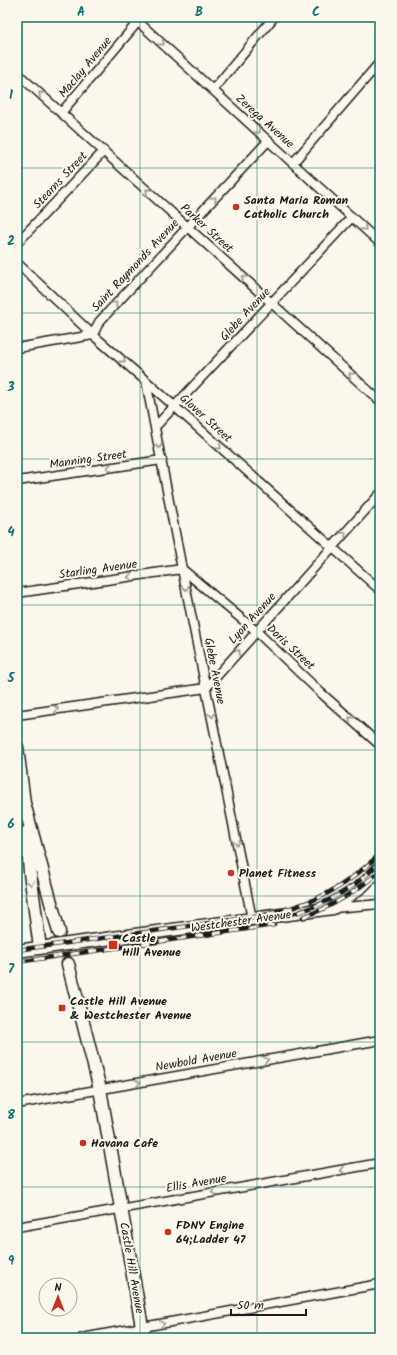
<svg xmlns="http://www.w3.org/2000/svg" width="397" height="1355" font-family="Kalam,sans-serif">
<style>
.lines{fill:none;stroke-linecap:round;stroke-linejoin:round}
.secondary-tunnel{stroke:#dad6cd;stroke-width:12;stroke-dasharray:12 6;stroke-linecap:butt}
.minor-casing{stroke:#1c1c1c;stroke-width:11}
.secondary-casing{stroke:#1c1c1c;stroke-width:15}
.minor{stroke:#fbf7ec;stroke-width:8}
.secondary{stroke:#fbf7ec;stroke-width:12}
.rail-casing{stroke:#1c1c1c;stroke-width:4.5}
.rail{stroke:#fbf7ec;stroke-width:3;stroke-dasharray:9;stroke-linecap:butt}
.oneway{stroke:#97948e}
.grid{fill:none;stroke:#0f766e;stroke-width:1;stroke-opacity:0.55}
.poi-dot{fill:#c8321e;stroke:#fbf7ec;stroke-width:1.5}
.labels{text-anchor:middle;stroke-width:4;stroke-linejoin:round;paint-order:stroke}
.street-label{font-size:12px;fill:#1c1c1c;stroke:#fbf7ec}
.poi-label{font-size:12px;font-weight:bold;fill:#1c1c1c;stroke:#fbf7ec;text-anchor:start}
.neatline{fill:none;stroke:#0f766e;stroke-width:1.5}
.grid-label{font-size:13px;text-anchor:middle;font-weight:bold;fill:#0f766e}
</style>
<rect width="100%" height="100%" fill="#fbf7ec"/>
<filter id="ink" filterUnits="userSpaceOnUse"><feTurbulence type="fractalNoise" baseFrequency=".025" numOctaves="2"/><feDisplacementMap in="SourceGraphic" scale="8" xChannelSelector="R" yChannelSelector="G"/><feConvolveMatrix kernelMatrix="1 2 1 2 8 2 1 2 1" color-interpolation-filters="sRGB"/></filter>
<g filter="url(#ink)">
<g class="lines">
<path class="secondary-tunnel" d="M59 932 68 964"/>
<g class="minor-casing">
<path id="minor" d="M133 17 380 243
M17 73 380 401
M213 90 274 17
M61 113 142 17
M293 163 380 62
M17 243 104 151
M17 263 93 335 146 381 380 590
M93 335 99 322 268 141
M17 348 93 335
M146 381 182 569 252 919
M155 427 352 217
M17 481 162 460
M17 593 182 569 256 631 321 693 380 745
M17 715 206 688 380 494
M334 908 380 904
M17 1104 380 1040
M17 1227 380 1163
M82 1338 380 1284"/>
</g>
<g class="secondary-casing">
<path id="secondary" d="M17 747 24 803 59 932
M27 832 30 873 40 948
M17 951 333 908 363 885 380 868
M68 964 100 1089 144 1338"/>
</g>
<use href="#minor" class="minor"/>
<use href="#secondary" class="secondary"/>
<g class="rail-casing">
<path id="rail" d="M303 917C332 907 357 891 380 871
M263 921C308 913 348 896 380 862
M17 950 261 916C313 904 341 891 380 854
M17 962 274 925"/>
</g>
<use href="#rail" class="rail"/>
</g>
<defs><path id="oneway-chevron" d="M-2-3.5L2.5 0L-2 3.5" fill="none" stroke-width="1.6" stroke-linecap="round" stroke-linejoin="round"/></defs>
<g class="oneway">
<use href="#oneway-chevron" transform="translate(162 43) rotate(42)"/>
<use href="#oneway-chevron" transform="translate(41 94) rotate(-138)"/>
<use href="#oneway-chevron" transform="translate(258 131) rotate(43)"/>
<use href="#oneway-chevron" transform="translate(148 191) rotate(-138)"/>
<use href="#oneway-chevron" transform="translate(214 199) rotate(-47)"/>
<use href="#oneway-chevron" transform="translate(364 228) rotate(42)"/>
<use href="#oneway-chevron" transform="translate(244 278) rotate(-138)"/>
<use href="#oneway-chevron" transform="translate(115 304) rotate(-47)"/>
<use href="#oneway-chevron" transform="translate(123 360) rotate(40)"/>
<use href="#oneway-chevron" transform="translate(351 375) rotate(-138)"/>
<use href="#oneway-chevron" transform="translate(159 446) rotate(79)"/>
<use href="#oneway-chevron" transform="translate(219 447) rotate(42)"/>
<use href="#oneway-chevron" transform="translate(109 468) rotate(172)"/>
<use href="#oneway-chevron" transform="translate(344 534) rotate(-48)"/>
<use href="#oneway-chevron" transform="translate(130 577) rotate(172)"/>
<use href="#oneway-chevron" transform="translate(186 588) rotate(79)"/>
<use href="#oneway-chevron" transform="translate(238 652) rotate(-48)"/>
<use href="#oneway-chevron" transform="translate(56 709) rotate(-8)"/>
<use href="#oneway-chevron" transform="translate(212 715) rotate(79)"/>
<use href="#oneway-chevron" transform="translate(351 719) rotate(-138)"/>
<use href="#oneway-chevron" transform="translate(237 843) rotate(79)"/>
<use href="#oneway-chevron" transform="translate(31 883) rotate(82)"/>
<use href="#oneway-chevron" transform="translate(266 1060) rotate(-10)"/>
<use href="#oneway-chevron" transform="translate(138 1083) rotate(-10)"/>
<use href="#oneway-chevron" transform="translate(342 1170) rotate(170)"/>
<use href="#oneway-chevron" transform="translate(214 1192) rotate(170)"/>
<use href="#oneway-chevron" transform="translate(162 1324) rotate(-10)"/>
</g>
</g>
<path class="grid" d="M140 17V1338M257 17V1338M17 168H380M17 313H380M17 459H380M17 605H380M17 750H380M17 896H380M17 1042H380M17 1187H380"/>
<g class="poi-dot">
<circle cx="236" cy="207" r="4"/>
<circle cx="231" cy="873" r="4"/>
<rect x="108" y="940" width="10" height="10" rx="2"/>
<rect x="58" y="1004" width="8" height="8" rx="2"/>
<circle cx="83" cy="1143" r="4"/>
<circle cx="168" cy="1232" r="4"/>
</g>
<g class="labels">
<g class="street-label">
<text transform="translate(85 67) rotate(-50)" y="4">Maclay Avenue</text>
<text transform="translate(265 121) rotate(42)" y="4">Zerega Avenue</text>
<text transform="translate(60 180) rotate(-47)" y="4">Stearns Street</text>
<text transform="translate(207 228) rotate(42)" y="4">Parker Street</text>
<text transform="translate(135 265) rotate(-47)" y="4">Saint Raymonds Avenue</text>
<text transform="translate(245 314) rotate(-47)" y="4">Glebe Avenue</text>
<text transform="translate(206 418) rotate(42)" y="4">Glover Street</text>
<text transform="translate(88 459) rotate(-8)" y="4">Manning Street</text>
<text transform="translate(98 569) rotate(-8)" y="4">Starling Avenue</text>
<text transform="translate(252 618) rotate(-48)" y="4">Lyon Avenue</text>
<text transform="translate(291 647) rotate(43)" y="4">Doris Street</text>
<text transform="translate(215 671) rotate(79)" y="4">Glebe Avenue</text>
<text transform="translate(241 921) rotate(-8)" y="4">Westchester Avenue</text>
<text transform="translate(196 1060) rotate(-10)" y="4">Newbold Avenue</text>
<text transform="translate(196 1183) rotate(-10)" y="4">Ellis Avenue</text>
<text transform="translate(132 1268) rotate(80)" y="4">Castle Hill Avenue</text>
</g>
<g class="poi-label">
<text x="244" y="204">Santa Maria Roman<tspan x="244" dy="14">Catholic Church</tspan></text>
<text x="239" y="877">Planet Fitness</text>
<text x="122" y="942">Castle<tspan x="122" dy="14">Hill Avenue</tspan></text>
<text x="70" y="1005">Castle Hill Avenue<tspan x="70" dy="14">&amp; Westchester Avenue</tspan></text>
<text x="91" y="1147">Havana Cafe</text>
<text x="176" y="1229">FDNY Engine<tspan x="176" dy="14">64;Ladder 47</tspan></text>
</g>
</g>
<rect width="397" height="1355" fill="none" stroke="#fbf7ec" stroke-width="44"/>
<g transform="translate(58 1297)"><circle r="19" fill="#fbf7ec" stroke="#a29f99"/>
<path d="M0-3L7 15L0 10L-7 15Z" fill="#c8321e"/>
<text y="-6" font-size="11" font-weight="bold" text-anchor="middle" fill="#1c1c1c">N</text>
</g>
<path d="M231 1309v6h75v-6" fill="none" stroke="#1c1c1c" stroke-width="2"/>
<text x="237" y="1309" font-size="12" fill="#1c1c1c" stroke="#fbf7ec" stroke-width="3" paint-order="stroke">50 m</text>
<rect x="22" y="22" width="353" height="1311" class="neatline"/>
<g class="grid-label">
<text x="81" y="16">A</text>
<text x="199" y="16">B</text>
<text x="316" y="16">C</text>
<text x="11" y="99">1</text>
<text x="11" y="245">2</text>
<text x="11" y="391">3</text>
<text x="11" y="536">4</text>
<text x="11" y="682">5</text>
<text x="11" y="828">6</text>
<text x="11" y="973">7</text>
<text x="11" y="1119">8</text>
<text x="11" y="1265">9</text>
</g>
</svg>
